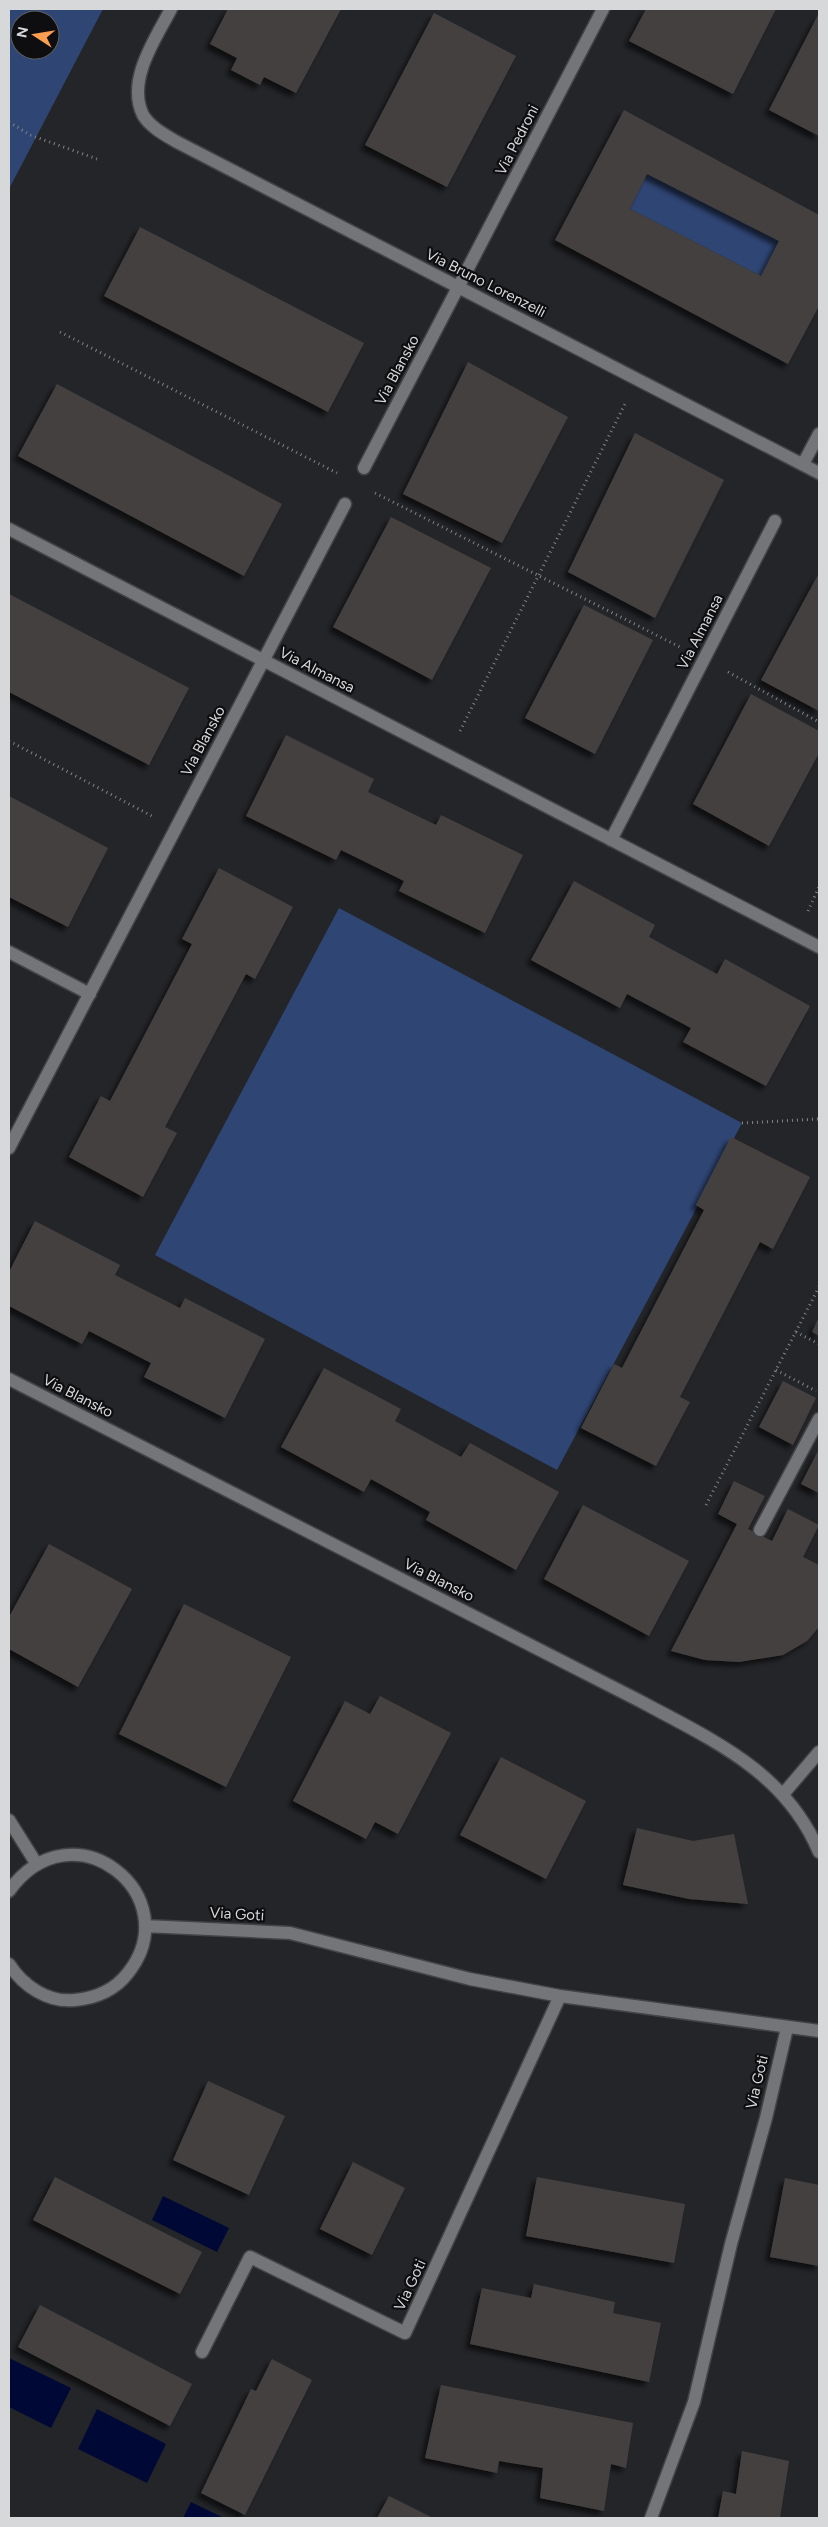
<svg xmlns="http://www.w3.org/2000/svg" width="828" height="2527" font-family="Figtree,sans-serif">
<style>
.green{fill:#2f4574;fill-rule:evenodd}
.water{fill:#000935}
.building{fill:#45413f;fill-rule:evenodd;filter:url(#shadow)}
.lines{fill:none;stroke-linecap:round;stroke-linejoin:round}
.minor-casing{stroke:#424345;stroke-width:15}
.path{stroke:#828386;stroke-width:3;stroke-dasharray:1 4;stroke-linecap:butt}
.minor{stroke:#737579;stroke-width:12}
.labels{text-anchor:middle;stroke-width:4.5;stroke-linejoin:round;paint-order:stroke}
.street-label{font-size:15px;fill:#d7d8da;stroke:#0e0e10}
</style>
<defs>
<filter id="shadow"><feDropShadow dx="-4.5" dy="4.5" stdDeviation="2.5" flood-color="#0009"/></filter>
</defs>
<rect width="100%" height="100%" fill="#242529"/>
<path class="green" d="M9 9H103L9 189ZM20 20H50V50H20Z
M647 174 779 241 761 276 630 209Z
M339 908 742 1123 557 1470 155 1255Z"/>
<path class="water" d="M163 2196 229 2228 217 2252 152 2220Z
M9 2358 71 2388 51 2428 9 2407Z
M97 2409 166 2444 147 2483 78 2449Z
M191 2502 224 2518H183Z"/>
<path class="building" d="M228 9H341L296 93 264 77 260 85 231 70 237 58 210 44Z
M646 9H776L733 94 629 41Z
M434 13 516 56 447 187 365 145Z
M819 13V136L769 110Z
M624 110 819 215V306L788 364 555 240ZM647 174 779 241 761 276 630 209Z
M140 227 364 343 328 412 104 296Z
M468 362 568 417 502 543 403 494Z
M57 384 282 504 244 576 18 456Z
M635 433 724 480 655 618 568 572Z
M391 517 491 568 432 680 333 627Z
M819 573V711L761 680Z
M9 594 189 688 149 765 9 692Z
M584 605 653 640 595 754 525 718Z
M751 694 819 731V753L769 846 693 804Z
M286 735 374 779 368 792 436 825 441 815 523 855 485 933 399 891 404 881 341 850 336 860 246 816Z
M9 796 108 848 68 927 9 897Z
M219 868 293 907 255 979 246 974 165 1127 177 1133 143 1197 69 1157 101 1096 110 1101 192 944 182 939Z
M574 881 655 925 649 937 717 974 725 959 810 1006 766 1086 683 1042 691 1028 627 994 620 1008 531 960Z
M731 1137 810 1177 773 1249 760 1242 680 1397 690 1402 656 1466 581 1428 614 1364 622 1368 704 1210 696 1205Z
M35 1221 120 1265 115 1275 180 1308 185 1298 265 1339 225 1418 144 1377 151 1363 89 1331 82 1344 9 1306V1272Z
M819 1317V1336L812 1332Z
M324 1368 401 1409 395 1421 461 1457 470 1443 559 1492 516 1570 426 1520 430 1512 371 1479 364 1492 281 1447Z
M783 1381 816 1398 793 1445 759 1427Z
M819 1449V1493L801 1484Z
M734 1481 765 1496 748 1529 772 1541 788 1509 819 1525 803 1557 819 1565V1627L807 1641 783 1655 739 1662 705 1660 671 1651 737 1524 718 1514Z
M583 1505 689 1561 649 1636 544 1579Z
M49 1544 132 1589 78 1687 9 1649V1617Z
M184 1604 291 1657 226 1787 119 1734Z
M380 1696 451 1733 398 1834 375 1822 366 1839 293 1801 345 1701 370 1714Z
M501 1757 586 1801 546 1879 460 1835Z
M637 1828 693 1841 734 1834 748 1904 689 1899 623 1885Z
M208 2081 285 2116 249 2195 173 2160Z
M353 2162 405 2188 372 2255 320 2229Z
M55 2177 202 2252 180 2294 33 2220Z
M537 2177 685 2204 674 2263 526 2236Z
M785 2178 819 2185V2266L770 2257Z
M534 2284 615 2302 613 2313 661 2323 649 2382 470 2344 482 2288 531 2298Z
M40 2305 192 2384 170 2426 18 2347Z
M272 2359 312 2380 245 2515 201 2493 251 2389 256 2391Z
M441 2385 633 2423 626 2468 611 2464 604 2511 540 2498 543 2468 499 2461 497 2473 425 2458Z
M742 2451 789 2461 780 2518H718L723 2491 736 2494Z
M389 2496 433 2518H377Z"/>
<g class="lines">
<g class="minor-casing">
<path id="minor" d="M171 9C156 38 126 80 143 115 150 127 165 135 177 142L819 473
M803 464 819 434
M364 468 603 9
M9 529 819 947
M611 840 775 521
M9 952 90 994
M9 1148 345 504
M9 1379 640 1701C712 1740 785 1771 819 1852
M760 1530 819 1419
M784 1793 819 1752
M9 1820 36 1863
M9 1891C73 1802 189 1896 128 1973 115 1990 96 1998 75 2000 48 2003 23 1986 9 1964
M145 1926 290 1933 470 1979 560 1996 819 2031
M202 2352 250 2257 405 2333 560 1996
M651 2518 694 2402 731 2244 766 2118 787 2028"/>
</g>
<path class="path" d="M9 122 30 135 97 159
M60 332 337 473
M375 493 680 647
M728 672 819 722
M460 731 625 404
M9 741 152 816
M808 911 819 887
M742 1123 819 1119
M796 1332 819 1344
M776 1370 816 1391
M706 1505 819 1287"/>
<use href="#minor" class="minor"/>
</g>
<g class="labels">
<g class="street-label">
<text transform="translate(517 140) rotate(-63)" y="5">Via Pedroni</text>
<text transform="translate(486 283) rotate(27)" y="5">Via Bruno Lorenzelli</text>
<text transform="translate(397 370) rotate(-62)" y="5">Via Blansko</text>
<text transform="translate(700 632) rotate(-63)" y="5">Via Almansa</text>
<text transform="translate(317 670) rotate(27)" y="5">Via Almansa</text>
<text transform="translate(203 741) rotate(-62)" y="5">Via Blansko</text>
<text transform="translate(78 1396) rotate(27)" y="5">Via Blansko</text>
<text transform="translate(439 1580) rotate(27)" y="5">Via Blansko</text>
<text transform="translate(237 1914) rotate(3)" y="5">Via Goti</text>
<text transform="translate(757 2082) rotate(-77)" y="5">Via Goti</text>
<text transform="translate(410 2285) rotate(-65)" y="5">Via Goti</text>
</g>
</g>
<rect width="828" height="2527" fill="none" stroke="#d7d8da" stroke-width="20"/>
<g transform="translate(35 35) rotate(282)"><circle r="24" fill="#0e0e10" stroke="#5e5f61"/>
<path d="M0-4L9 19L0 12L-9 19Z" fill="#fc9e52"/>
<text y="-8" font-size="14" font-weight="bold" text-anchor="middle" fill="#d7d8da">N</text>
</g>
</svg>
